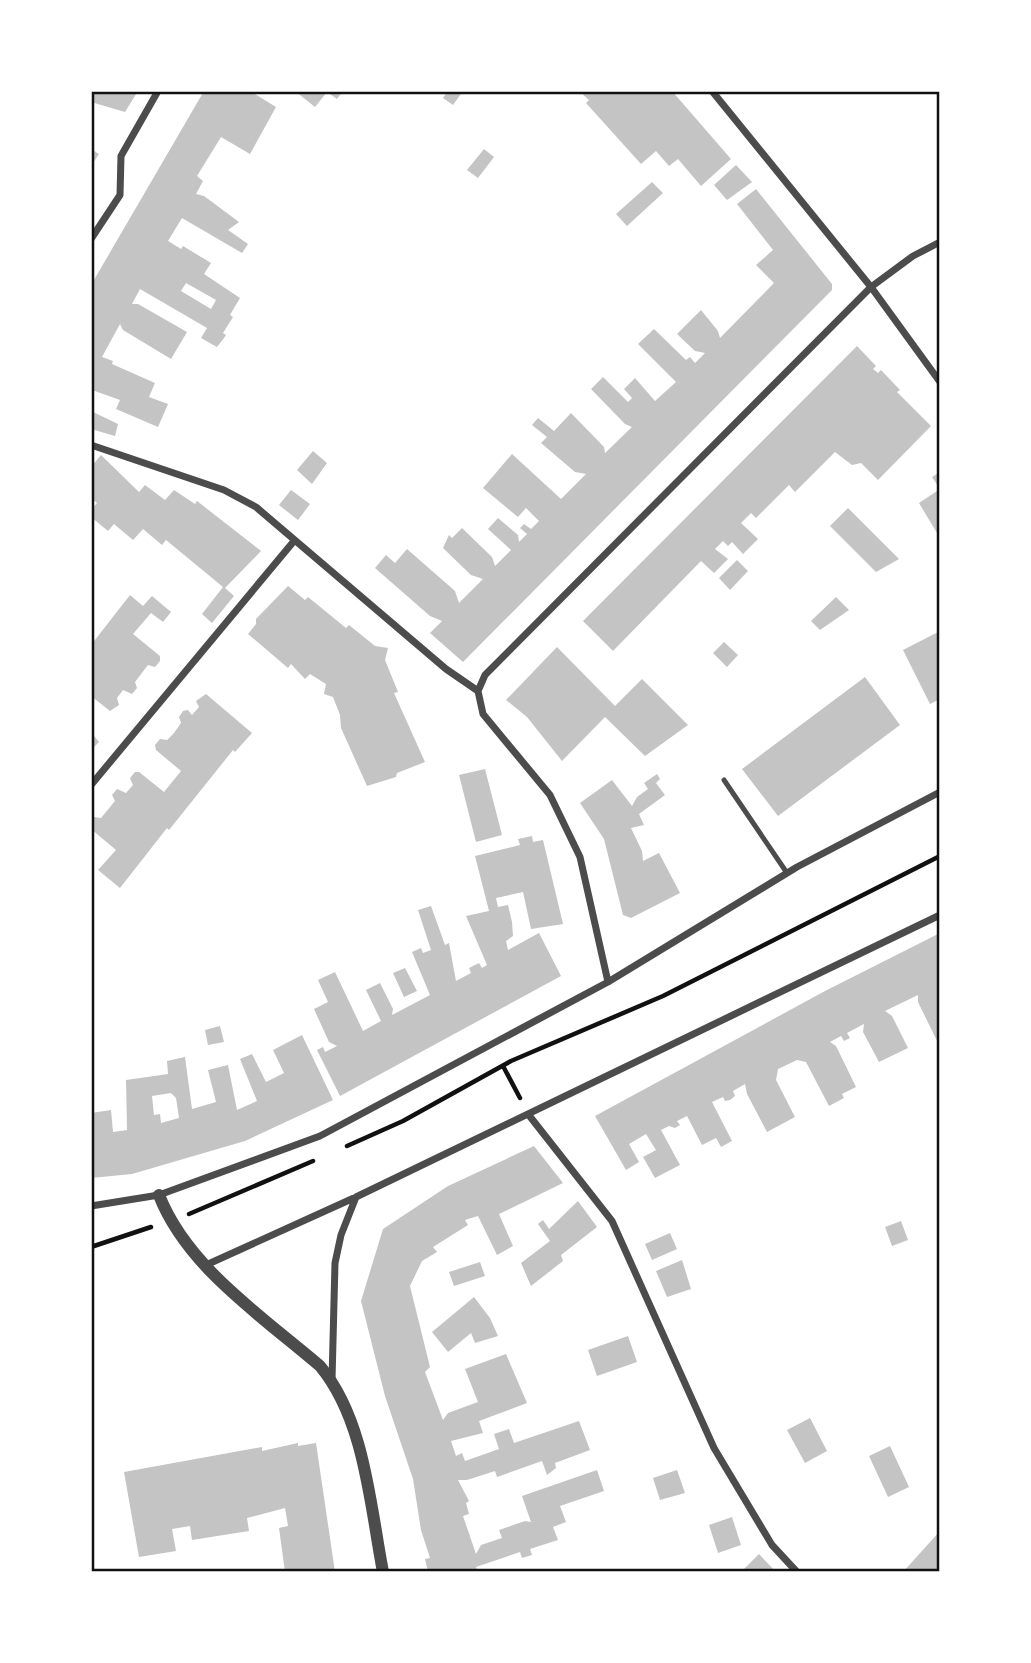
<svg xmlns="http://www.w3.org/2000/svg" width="1031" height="1663" font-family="'Zilla Slab',serif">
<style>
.building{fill:#c4c4c4;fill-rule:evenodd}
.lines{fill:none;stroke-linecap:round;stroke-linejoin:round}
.path{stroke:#111;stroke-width:4.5}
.service{stroke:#4c4c4c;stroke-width:5}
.minor{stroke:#4c4c4c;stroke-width:7}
.tertiary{stroke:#4c4c4c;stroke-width:12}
.neatline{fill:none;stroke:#111;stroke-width:2.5}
</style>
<rect width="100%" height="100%" fill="#fff"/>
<path class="building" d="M91 91H138L125 112 91 102Z
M204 91H250L276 107 250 154 221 137 197 176 203 181 196 194 204 196 239 222 228 230 248 244 242 253 182 218 168 241 181 249 183 246 211 263 204 274 240 298 230 315 233 317 223 333 226 335 224 338 217 347 201 338 207 328 140 289 132 304H138L187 332 171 359 123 330 120 324 102 357 113 361 112 364 155 383 149 397 168 404 158 427 116 409 120 400 92 390 91 285ZM186 283 216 300 211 309 181 291Z
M295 91H343L337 99 327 92 315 107Z
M448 91H463L453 105 443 98Z
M579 91H672L731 159 701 186 678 159 669 166 656 151 641 164 586 103 589 100Z
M91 149 99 154 91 166Z
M484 149 494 157 478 178 467 170Z
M736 165 752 182 727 200 714 185Z
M652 182 663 193 627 226 616 214Z
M756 189 832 284V290L463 662 430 633 442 621 430 616 375 568 386 555 395 563 407 549 455 591 459 603 483 579 471 575 443 548 449 535 452 538 462 528 492 557 495 566 511 550 488 529 498 518 518 535 519 542 527 534 520 528 524 524 531 529 539 521 526 508 518 517 483 488 512 454 561 499 586 474 575 472 541 443 547 437 532 425 538 418 554 431 571 413 604 447 605 453 632 427 625 424 591 389 603 377 628 402 632 398 624 389 635 378 655 401 676 382 638 344 654 329 686 360 690 357 695 363 705 353 695 351 677 334 701 310 718 331 720 338 774 283 756 265 773 250 737 204Z
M857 346 876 366 873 369 878 373 881 370 900 390 897 392 931 426 878 480 861 463 852 465 835 452 795 492 789 485 756 518 751 513 741 523 758 539 743 554 732 542 728 546 723 541 715 549 728 559 714 573 701 561 613 651 583 621Z
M91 411 118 424 115 436 91 429Z
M313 451 327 463 312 484 297 470Z
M101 455 139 492 145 485 165 500 174 490 195 504 197 501 261 551 225 588 234 596 212 623 202 614 223 587 166 540 162 545 143 529 133 540 114 524 108 531 91 517V510L97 503 91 498V467Z
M940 472V538L919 503 940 489 932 477Z
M291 490 310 504 298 520 279 505Z
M848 508 899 559 876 572 830 526Z
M737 560 748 571 730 590 719 578Z
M288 586 305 600 308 597 346 628 349 625 375 646 388 648 385 660 398 692 394 693 425 762 397 773 396 777 367 786 341 728 340 715 333 697 324 694 326 684 310 674 305 679 291 664 288 668 248 634 256 624V619Z
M130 595 143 606 152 596 171 612 163 622 151 613 133 634 160 656V661L155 667 148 665 135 682 137 688 132 694 123 690 117 698 119 705 110 711 91 696V645Z
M836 597 849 610 820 630 811 621Z
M940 631V699L930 704 903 650Z
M724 642 738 655 727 667 713 653Z
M557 647 615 706 642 679 688 725 645 756 605 717 562 761 527 717 506 700Z
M865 677 900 725 778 816 742 769Z
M206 694 252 733 235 752 233 750 169 830 167 828 120 888 98 870 116 850 91 829V820L94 817 101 818 115 801 112 795 117 789 126 793 133 785 130 778 135 772H139L164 792 181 771 156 750 155 745 160 739 167 740 174 733 181 723 179 717 183 711 188 710 192 715 199 707 196 701Z
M91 732 99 742 93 748H91Z
M485 769 502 835 476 842 459 775Z
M657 774 660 779 656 783 665 795 639 814 644 825 631 828 642 851 643 861 659 853 680 893 631 918 623 915 604 839 580 803 612 780 632 806 637 797 648 789 644 783Z
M532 836 533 842 543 840 563 924 531 929 523 892 496 898 498 907 508 905 512 922 513 936 506 941 508 950 539 933 561 976 340 1096 317 1050 323 1047 325 1052 337 1046 329 1042 314 1009 328 1002 318 980 335 972 363 1031 381 1021 366 990 380 983 393 1009 392 1015 430 995 412 952 421 948 423 953 431 950 418 910 431 906 445 945 449 943 456 981 471 973 469 968 479 963 482 968 487 965 466 916 489 911 475 856 520 845 518 839Z
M940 933V1047L918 1002V995L885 1011 892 1016 908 1048 879 1062 863 1032 864 1024 847 1033 850 1038 844 1041 841 1036 830 1042 836 1046 856 1087 842 1094 844 1098 829 1106 806 1062 797 1060 778 1069 776 1080 795 1117 767 1132 747 1094 745 1084 733 1091 735 1096 730 1100 725 1101 723 1097 712 1102 732 1141 721 1147 716 1138 702 1145 687 1116 677 1121 680 1125 675 1128 669 1126 661 1130 680 1165 655 1178 643 1157 656 1150 646 1134 629 1144 639 1162 626 1170 595 1116 825 991Z
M405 968 417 991 404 997 393 973Z
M220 1026 224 1042 208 1045 205 1030Z
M302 1035 333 1100 245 1141 132 1174 91 1178V1113L111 1110 113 1132 127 1130 126 1080 168 1074 167 1061 185 1057 192 1109 216 1102 208 1070 228 1065 237 1110 257 1101 240 1059 252 1054 266 1082 284 1073 273 1050ZM171 1093 176 1098 179 1118 161 1123 160 1114 154 1115 152 1096Z
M534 1146 563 1183 499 1214 513 1246 497 1255 478 1216 465 1220 468 1225 433 1247 437 1252 422 1261 410 1286 430 1367 425 1372 443 1420 448 1413 478 1402 465 1369 506 1354 527 1403 479 1421 483 1433 451 1441 456 1456 462 1453 465 1461 499 1449 494 1434 509 1429 514 1443 579 1421 590 1450 555 1463 556 1468 547 1475 542 1461 497 1477 495 1471 467 1480H458L469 1501 466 1503 469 1514 463 1516 476 1554 481 1545 502 1538 499 1530 525 1521 531 1522 522 1496 597 1470 604 1491 560 1506 566 1522 553 1527 558 1540 530 1549 532 1555 522 1558 520 1552 476 1567 478 1572H428L425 1559 430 1558 421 1530 413 1479 385 1396 361 1301 383 1229 448 1186Z
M578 1201 597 1227 561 1255 563 1261 531 1286 521 1263 550 1241 538 1224 543 1220 549 1229Z
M901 1221 908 1240 892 1246 885 1227Z
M670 1233 677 1249 652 1260 645 1244Z
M682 1260 691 1289 667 1297 656 1271Z
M480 1262 485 1276 454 1286 449 1272Z
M474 1297 490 1318 498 1336 475 1343 471 1333 448 1352 432 1332Z
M628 1336 637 1362 597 1376 588 1350Z
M810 1418 827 1451 805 1463 787 1430Z
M298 1443V1446L316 1443 335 1572H285L279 1528 288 1526 285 1508 247 1518 249 1531 192 1540 190 1526 172 1529 176 1551 139 1557 124 1472 262 1447V1451Z
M890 1446 909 1487 888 1497 869 1456Z
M677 1470 685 1493 660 1500 653 1478Z
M732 1517 741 1545 718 1553 709 1525Z
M940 1531V1572H903Z
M759 1554 776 1572H741Z"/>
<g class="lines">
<path class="path" d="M503 1066 520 1098
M347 1146 403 1121 511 1061 663 996 940 856
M189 1214 313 1161
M91 1247 151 1227"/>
<path class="service" d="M724 780 787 873"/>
<path class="minor" d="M712 91 871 287 940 382
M91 239 120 195 121 156 158 91
M91 445 224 490 256 507 446 669 478 691
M91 785 294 541
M608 982 580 857 550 795 483 714 478 691 485 675 871 287 913 256 940 242
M528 1114 612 1221 714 1448 772 1545 797 1572
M91 1206 159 1195 320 1136 608 982 797 867 940 792
M206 1265 356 1197 940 915
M332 1380 335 1263 341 1235 356 1197"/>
<path class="tertiary" d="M159 1195C187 1267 263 1317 320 1366 365 1420 370 1505 383 1572"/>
</g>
<rect width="1031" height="1663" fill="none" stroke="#ffffff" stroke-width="186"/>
<rect x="93" y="93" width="845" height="1477" class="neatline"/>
</svg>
